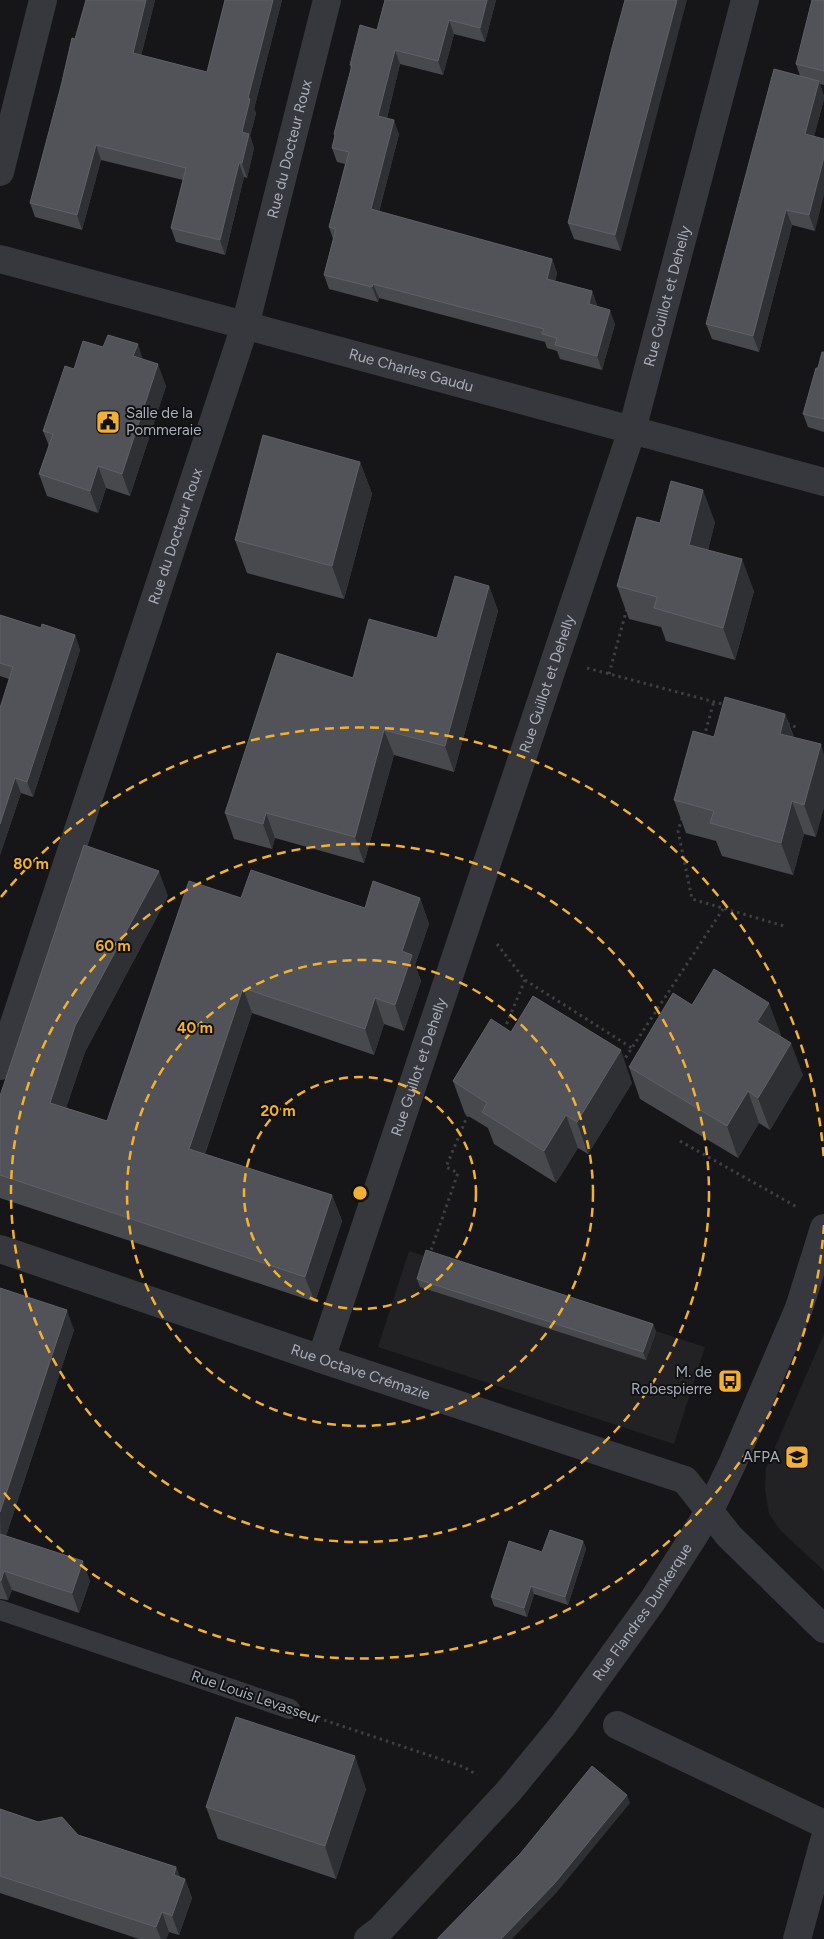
<svg xmlns="http://www.w3.org/2000/svg" width="824" height="1939" font-family="Figtree,sans-serif">
<style>
.built{fill:#222225}
.lines{fill:none;stroke-linecap:round;stroke-linejoin:round}
.path{stroke:#3d3f44;stroke-width:3;stroke-dasharray:2.5 4;stroke-linecap:butt}
.service{stroke:#37383d;stroke-width:20}
.minor{stroke:#37383d;stroke-width:28}
.wall{fill:#47494d}
.shaded-wall{fill:#2f3033}
.building{fill:#525359;stroke:#5f6168}
.ring{fill:none;stroke:#f2b134;stroke-width:2.5;stroke-dasharray:9 6}
.labels{text-anchor:middle;stroke-width:4;stroke-linejoin:round;paint-order:stroke}
.street-label{font-size:15px;fill:#a8adb8;stroke:#111113}
.poi-label{font-size:15px;fill:#a8adb8;stroke:#111113;text-anchor:end}
.centre{fill:#f2b134;stroke:#111113;stroke-width:2.5}
.ring-label{font-size:15px;text-anchor:middle;font-weight:bold;fill:#f2b134;stroke:#111113;stroke-width:4;stroke-linejoin:round;paint-order:stroke}
</style>
<rect width="100%" height="100%" fill="#161618"/>
<path class="built" d="M409 1251 705 1347 674 1444 378 1347Z
M824 1334V1571L780 1530 769 1514 765 1490 766 1468Z"/>
<g class="lines">
<path class="path" d="M587 668 726 705
M609 674 627 608
M787 724 796 727
M704 737 714 701
M682 818 678 831 692 899 784 926
M497 944 525 980 632 1048
M504 1030 525 980
M622 1063 723 909
M680 1141 797 1207
M429 1256 458 1173 446 1167 469 1112
M318 1718 464 1767 477 1775"/>
<path class="service" d="M0 1610 290 1709"/>
<g class="minor">
<path d="M0 172 43 0"/>
<path id="s1" d="M0 259 824 482"/>
<path id="s2" d="M0 1066 245 326 327 0"/>
<path id="s3" d="M0 1249 321 1359 685 1480 729 1536 824 1629"/>
<path id="s4" d="M321 1359 632 430 745 0"/>
<path d="M617 1725 824 1824"/>
<path id="s5" d="M368 1939 380 1930 508 1792 563 1725 653 1600 692 1539 710 1510 733 1462 799 1308 824 1228"/>
<path d="M797 1939 824 1841"/>
</g>
</g>
<path class="wall" d="M86 0H155L141 56 207 72 225 0H282L254 109 256 113 250 136 254 148 247 178 244 177 225 255 176 242 171 228 183 180 101 160 82 230 35 217 30 203Z
M385 0H496L485 42 454 34 443 75 400 64 387 118 399 134 379 212 552 259 557 273 555 281 592 291 597 305V306L615 324 602 370 560 359 557 351 547 348 545 342 379 298 378 302 329 289 324 275 333 239 329 227 345 164 337 162 332 148 335 137 334 134 351 69 350 65 377 30Z
M625 0 621 251 574 239 568 223Z
M824 0V85L820 84 824 96V99L814 136 815 231 792 225 759 352 712 339 706 324 800 76 796 64Z
M824 352V432L808 427 803 414 818 368Z
M143 359 166 386 130 496 106 488 98 513 47 496 39 474 49 446 43 431 74 369Z
M360 462 372 494 344 599 247 573 235 540Z
M715 522 708 550 754 591 735 660 666 641 661 627 629 619 617 586 660 523Z
M489 586 498 611 454 772 394 755 364 863 275 838 272 849 234 839 225 813 353 678 437 638Z
M0 615 41 628 75 635 80 650 33 797 21 793 0 855 9 679 0 676Z
M785 714 794 737 816 837 804 834 793 875 722 856 716 841 686 833 674 800 714 737Z
M168 896 85 1052 66 1108 107 1121 241 898 365 908 420 898 429 924 415 965 421 981 404 1031 384 1024 374 1055 252 1013 205 1154 332 1195 342 1221 315 1302 0 1198V1096Z
M692 1005 781 1035 780 1036 803 1075 770 1130 759 1123 738 1158 640 1099 629 1067Z
M511 1032 632 1083 588 1154 578 1148 556 1183 494 1144 488 1128 465 1114 453 1081Z
M417 1279 653 1324 656 1332 646 1360 420 1287Z
M0 1288 74 1330 6 1536 90 1581 79 1613 12 1590 8 1600 0 1599Z
M583 1541 586 1549 568 1605 534 1594 527 1617 494 1606 491 1597 542 1552Z
M366 1789 336 1879 218 1839 206 1807Z
M0 1809 176 1867 180 1877 185 1879 192 1898 179 1935 169 1932 166 1939H139L0 1893Z"/>
<path class="shaded-wall" d="M146 0H155L138 68 133 53Z
M273 0H282L254 109 256 113 250 136 254 148 247 178 242 163V132L248 98Z
M487 0H496L485 42 480 28Z
M677 0H687L621 251 615 235Z
M449 20 454 34 443 75 438 61Z
M395 50 400 64 384 130 378 116Z
M819 81 824 96V99L811 149 805 134Z
M394 120 399 134 376 223 371 209Z
M96 145 101 160 82 230 77 215Z
M824 157V195L815 231 809 215Z
M239 163 244 177 225 255 220 240Z
M786 210 792 225 759 352 753 336Z
M552 259 557 273 552 293 547 279Z
M373 284 379 298 378 302 372 287Z
M592 291 597 305 594 318 589 304Z
M610 310 615 324 602 370 597 356Z
M138 344 145 366 133 356Z
M158 364 166 386 130 496 122 474Z
M360 462 372 494 344 599 332 566Z
M98 466 106 488 98 513 90 491Z
M703 490 715 522 701 577 689 545Z
M742 559 754 591 735 660 723 628Z
M489 586 498 611 454 772 445 746Z
M75 635 80 650 33 797 27 782Z
M785 714 797 746 780 734Z
M384 730 394 755 364 863 355 837Z
M821 744 824 754V808L816 837 804 805Z
M15 778 21 793 0 855V824Z
M792 801 804 834 793 875 781 843Z
M266 813 275 838 272 849 263 824Z
M159 871 168 896 85 1052 59 1128 50 1103 75 1026Z
M420 898 429 924 415 965 421 981 404 1031 395 1005 402 951Z
M243 988 252 1013 198 1174 189 1149Z
M375 998 384 1024 374 1055 365 1029Z
M769 1003 781 1035 769 1054 757 1022Z
M791 1043 803 1075 770 1130 758 1098Z
M621 1050 632 1083 588 1154 577 1122Z
M748 1091 759 1123 738 1158 727 1126Z
M566 1115 578 1148 556 1183 544 1151Z
M332 1195 342 1221 315 1302 305 1277Z
M67 1310 74 1330 1 1551 0 1512Z
M653 1324 656 1332 646 1360 643 1352Z
M583 1541 586 1549 568 1605 565 1597Z
M83 1561 90 1581 79 1613 72 1593Z
M4 1571 12 1590 8 1600 1 1581Z
M531 1586 534 1594 527 1617 524 1608Z
M355 1756 366 1789 336 1879 325 1846Z
M627 1795 630 1803 557 1892 512 1939H501Z
M176 1867 183 1885 185 1879 192 1898 179 1935 172 1916 174 1875Z
M162 1912 169 1932 166 1939H161L156 1927Z"/>
<path class="building" d="M86 0H146L133 53 207 72 225 0H273L248 98 250 99 242 132 249 134 242 163H239L220 240 171 228 186 168 96 145 77 215 30 203 61 86 72 38 75 39Z
M385 0H487L480 28 449 20 438 61 395 50 378 116 394 120 371 209 552 259 547 279 592 291 589 304 610 310 597 356 555 345 557 338 542 334 544 329 373 284 372 287 324 275 336 229 329 227 349 152 332 148 335 135 334 134 352 65H350L360 25 377 30Z
M625 0H677L615 235 568 223 612 48Z
M812 0H824V71L796 64Z
M774 69 819 81 805 134 824 139V157L809 215 786 210 753 336 706 324Z
M108 335 138 344 133 356 158 364 122 474 98 466 90 491 39 474 53 434 43 431 65 366 74 369 83 341 103 347Z
M822 352H824V419L803 414 816 368H818Z
M263 435 360 462 332 566 235 540Z
M671 481 703 490 689 545 742 559 723 628 654 608 657 597 617 586 637 517 660 523Z
M455 576 489 586 445 746 384 730 355 837 266 813 263 824 225 813 277 653 353 678 369 619 437 638Z
M0 615 41 628 42 624 75 635 27 782 15 778 0 824V708L13 667 0 663Z
M725 697 785 714 780 734 821 744 804 805 792 801 781 843 710 823 714 811 674 800 693 731 714 737Z
M84 845 159 871 75 1026 50 1103 107 1121 189 881 241 898 251 870 365 908 373 881 420 898 402 951 412 955 395 1005 375 998 365 1029 243 988 189 1149 332 1195 305 1277 0 1175V1096Z
M714 969 769 1003 757 1022 791 1043 758 1098 748 1091 727 1126 629 1067 673 993 692 1005Z
M533 996 621 1050 577 1122 566 1115 544 1151 482 1112 487 1103 453 1081 491 1019 511 1032Z
M426 1250 653 1324 643 1352 417 1279Z
M0 1288 67 1310 0 1512Z
M550 1530 583 1541 565 1597 531 1586 524 1608 491 1597 509 1541 542 1552Z
M0 1534 83 1561 72 1593 4 1571 1 1581 0 1580Z
M236 1717 355 1756 325 1846 206 1807Z
M592 1766 627 1795 554 1884 501 1939H437L520 1854Z
M0 1809 38 1822 62 1817 78 1835 176 1867 174 1875 185 1879 172 1916 162 1912 156 1927 0 1876Z"/>
<g class="ring">
<circle cx="360" cy="1193" r="116"/>
<circle cx="360" cy="1193" r="233"/>
<circle cx="360" cy="1193" r="349"/>
<path d="M824 1225A465 465 0 0 1 1 1489M1 897A465 465 0 0 1 824 1161"/>
</g>
<defs>
<g id="civic-square" transform="scale(1.25)"><rect x="-9" y="-9" width="18" height="18" rx="4" fill="#f2b134" stroke="#111113"/><path d="M-.6-6.5H3V-4.5H.6V-3L4-1V1h2V6H-6V1h2V-1L-.6-3ZM-1.2 2.5V6h2.4V2.5Z" fill="#111"/></g>
<g id="bus-square" transform="scale(1.25)"><rect x="-9" y="-9" width="18" height="18" rx="4" fill="#f2b134" stroke="#111113"/><path d="M-5-6H5V4H4V6H2V4H-2V6H-4V4H-5ZM-3.5-4V0h7V-4ZM-3.5 1.2v1.5H-2V1.2ZM2 1.2v1.5H3.5V1.2Z" fill="#111"/></g>
<g id="university-square" transform="scale(1.25)"><rect x="-9" y="-9" width="18" height="18" rx="4" fill="#f2b134" stroke="#111113"/><path d="M0-5L7-2L0 1L-7-2ZM-4 1L0 2.5L4 1V4Q0 6-4 4Z" fill="#111"/></g>
</defs>
<g fill-rule="evenodd">
<use href="#civic-square" x="108" y="422"/>
<use href="#bus-square" x="730" y="1381"/>
<use href="#university-square" x="797" y="1457"/>
</g>
<g class="labels">
<g class="street-label">
<text dy="5" stroke="none"><textPath href="#s2" startOffset="962">Rue du Docteur Roux</textPath></text>
<text dy="5" stroke="none"><textPath href="#s4" startOffset="1118">Rue Guillot et Dehelly</textPath></text>
<text dy="5" stroke="none"><textPath href="#s1" startOffset="426">Rue Charles Gaudu</textPath></text>
<text dy="5" stroke="none"><textPath href="#s2" startOffset="558">Rue du Docteur Roux</textPath></text>
<text dy="5" stroke="none"><textPath href="#s4" startOffset="712">Rue Guillot et Dehelly</textPath></text>
<text dy="5" stroke="none"><textPath href="#s4" startOffset="308">Rue Guillot et Dehelly</textPath></text>
<text dy="5" stroke="none"><textPath href="#s3" startOffset="381">Rue Octave Crémazie</textPath></text>
<text dy="5" stroke="none"><textPath href="#s5" startOffset="428">Rue Flandres Dunkerque</textPath></text>
<text transform="translate(256 1697) rotate(19)" y="5">Rue Louis Levasseur</text>
</g>
<g class="poi-label">
<text x="126" y="418" text-anchor="start">Salle de la<tspan x="126" dy="17">Pommeraie</tspan></text>
<text x="712" y="1377">M. de<tspan x="712" dy="17">Robespierre</tspan></text>
<text x="780" y="1462">AFPA</text>
</g>
</g>
<circle cx="360" cy="1193" r="8" class="centre"/>
<g class="ring-label">
<text x="31" y="869">80 m</text>
<text x="113" y="951">60 m</text>
<text x="195" y="1033">40 m</text>
<text x="278" y="1116">20 m</text>
</g>
</svg>
